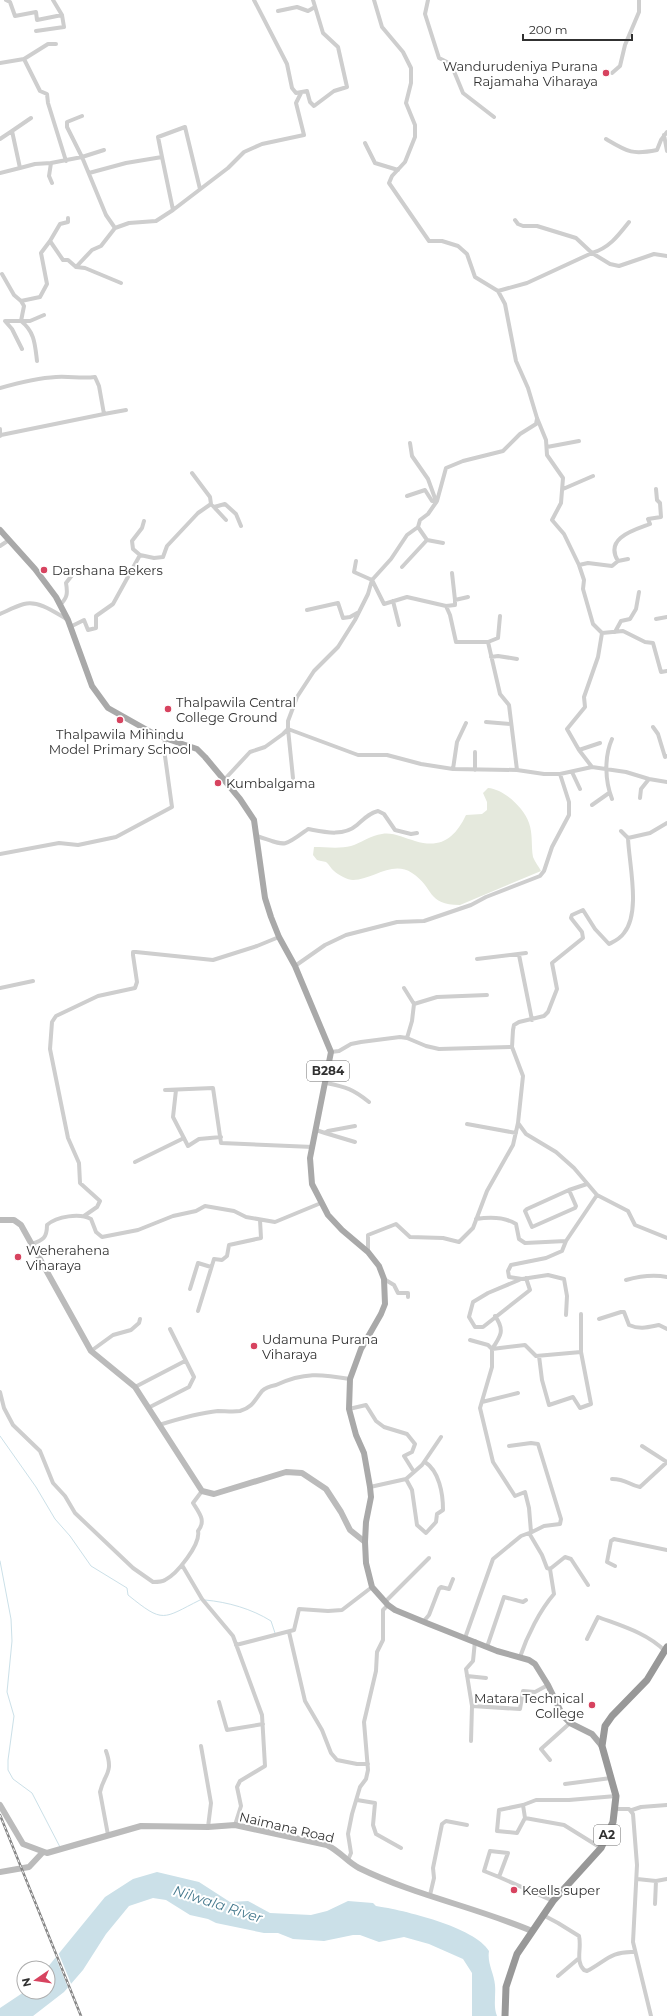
<svg xmlns="http://www.w3.org/2000/svg" width="667" height="2016" font-family="Montserrat,sans-serif">
<style>
.green{fill:#e5e9dd}
.water{fill:#cbe0e8}
.pier{fill:#fff}
.lines{fill:none;stroke-linecap:round;stroke-linejoin:round}
.stream{stroke:#cbe0e8;stroke-width:1}
.street{stroke:#cecece;stroke-width:4}
.secondary{stroke:#bbb;stroke-width:6}
.primary{stroke:#a9a9a9;stroke-width:6}
.highway{stroke:#989898;stroke-width:7}
.rail-casing{stroke:#868686;stroke-width:2.5}
.rail{stroke:#fff;stroke-width:1;stroke-dasharray:3;stroke-linecap:butt}
.poi-dot{fill:#d7435f;stroke:#fff;stroke-width:1.5}
.labels{text-anchor:middle;stroke-width:4;stroke-linejoin:round;paint-order:stroke}
.shield{fill:#fff;stroke:#6f6f6f;stroke-width:1}
.shield-label{font-size:12px;font-weight:bold;fill:#313131}
.poi-label{font-size:13px;fill:#313131;stroke:#fff;text-anchor:start}
.street-label{font-size:13px;fill:#313131;stroke:#fff}
.water-label{font-size:14px;font-style:italic;fill:#45798d;stroke:#fff}
</style>
<rect width="100%" height="100%" fill="#fff"/>
<path class="green" d="M488 788C504 789 524 808 529 823 533 834 531 846 533 857 535 862 539 867 541 871L460 905C426 905 435 888 412 873 392 860 373 880 353 880 348 880 338 875 334 871 331 869 329 864 326 862 323 861 319 861 317 860L313 855 314 847C325 847 340 849 351 846 361 843 371 835 382 834 393 832 404 838 415 841 441 849 455 838 466 815L482 814 487 810V802L483 793Z"/>
<path class="water" d="M157 1872 199 1882 230 1902 248 1901 270 1913 311 1915 327 1911 348 1901 373 1903 376 1906C403 1910 475 1927 489 1951 487 1963 494 1973 495 1985 496 1996 493 2006 497 2016H472V1973L463 1959 429 1944 404 1937 379 1942 360 1935H353L324 1941 293 1939 278 1933H264L216 1923 208 1919 190 1915 166 1900 153 1898 129 1906 106 1934 83 1970 64 1992 33 2016H0V2008L24 1992H48L47 1968 105 1897 133 1879Z"/>
<path class="pier" d="M58 1952 72 1986 69 1990 55 1956Z"/>
<g class="lines">
<path class="stream" d="M0 1436 36 1487 55 1519 70 1536 91 1566 127 1588 128 1595C164 1624 162 1619 200 1600
M0 1561 11 1619 12 1641 7 1692 14 1716 8 1760V1770L13 1779 32 1793 60 1847
M205 1600C228 1602 252 1609 271 1621L275 1633"/>
<path class="street" d="M6 0 10 2 15 16 36 12 37 20 62 15 64 27 36 31
M53 0 62 15
M254 0 287 64 292 88 296 93 307 91 310 102 314 106 334 91 347 87 338 47 323 33 313 0
M374 0 382 27 403 52 411 68V83L406 103 415 125V137L405 162 392 176 389 183 429 241H442L458 246 467 254 475 277 498 291 505 304 516 361 528 388 537 418 546 440 547 455 563 478 561 503 552 520 564 534 579 565 584 580 583 589 593 624 602 633 598 657 584 697 585 707 567 729 579 750 592 767
M428 0 425 14 439 58 451 64 463 93 494 117
M278 11 297 7 308 11 315 7
M56 44H48L24 59 40 91 47 94 48 103 66 161
M0 63 24 59
M612 73 620 66 625 45 639 12V0
M82 116 67 122V127L82 157 104 150
M12 131 31 118
M664 135 667 151
M0 139 12 131 20 168 35 164 51 163 49 176 52 183
M606 139C628 152 632 155 657 150L661 140 667 132
M365 143 375 163 398 170
M51 163 82 157 106 215 115 228 101 246 92 250 76 267 68 260H63L50 241 60 224 68 222V218
M0 173 20 168
M89 173 126 163 162 157 158 137 185 127 200 189
M173 210 228 168 244 152 262 144 304 135 296 103 301 93
M515 220 518 224 523 226H537L576 238 592 253C609 248 618 236 629 222
M115 228 129 223 156 221 173 210 162 157
M76 267 85 268 121 283
M2 274 14 295 21 301 40 297 47 284 41 253 50 241
M498 291 527 283 592 253 610 264 619 266 654 254 667 256
M21 301 24 306 21 321H5L12 329 22 349
M21 321C35 332 35 345 37 361
M21 321H30L44 315
M0 388C18 383 38 378 56 377 70 376 82 379 95 377L99 386 104 414 1 435
M104 414 126 410
M0 429V436
M410 443 412 456 428 479 436 501
M547 447 579 441
M563 489 593 476
M407 496 425 490 432 501H437
M213 506 226 520
M214 507 225 504 236 514 241 526
M418 527 427 540 443 543
M0 546 9 540
M140 555 133 549 132 541 142 528 144 521
M356 561 354 572 372 580 384 604 407 597 446 606 450 615 456 642H488L500 694 509 705 517 770
M618 561C604 538 634 530 650 524L648 519 661 517 660 503 657 500 656 489
M579 565 588 563 612 566 618 561 628 559
M402 567 427 540
M452 573 455 600
M393 601 399 625
M60 605C67 598 68 594 66 583L73 574
M446 606 455 605V600L468 597
M307 610 338 603 343 618 350 617 359 612
M0 614C7 611 16 606 24 604 39 600 56 613 68 620
M656 619 667 617
M70 627 84 620 88 630 96 628V616L113 604 140 555 154 558 163 557 167 546 198 513 211 504 210 497 192 473
M615 632 621 621 630 619 636 609 639 592
M602 633 623 631 645 642 653 643 661 672 667 671
M488 642 498 638 500 616
M491 657 498 656 517 659
M486 722 511 724
M653 727 658 734 665 757 667 756
M288 729 358 755H387L421 764 453 769 517 770 544 774H560L592 767 626 772 649 779 667 782
M288 729 293 778
M579 750 600 743
M453 769 457 742 466 723
M475 770V752
M572 772 580 789
M224 780 250 752 265 747 283 734 288 729V721L297 697 314 671 338 647 355 620 368 594 372 580 391 559 407 535 418 527 420 520 428 514 437 501 446 468 463 461 503 451 520 434 536 424 537 419
M640 798 641 789 649 779
M612 799C605 781 604 757 612 739
M592 805 609 793
M621 831 628 838 650 833 667 823
M257 836C287 846 282 848 308 829 324 832 343 837 357 825 364 819 369 813 378 811L384 814 395 830 411 834 417 833
M0 854 59 843 78 845 116 837 172 807 164 749 165 739
M519 955 532 1020
M477 959 526 953
M295 966 325 945 346 935 397 922 424 921 471 905 486 897 540 876 544 871 552 847 569 815V802L560 774
M0 988 33 981
M404 988 414 1004
M407 1038 412 1021 414 1004 437 997 487 995
M331 1052 339 1051 351 1044 361 1042 400 1037 407 1038 426 1046 439 1049 512 1047
M326 1083C346 1087 353 1089 369 1102
M165 1090 213 1088 221 1143 313 1147
M176 1090 173 1117 188 1146 199 1139 221 1137
M467 1124 516 1133
M316 1130 325 1133 328 1131 355 1126
M325 1133 355 1142
M135 1162 184 1138
M569 1190 576 1206 575 1208 532 1227 525 1211 527 1209Z
M569 1190 587 1184
M597 1195 628 1211 635 1225 667 1238
M84 1216 97 1207 100 1201 80 1183 79 1163 68 1138 50 1049 52 1022 56 1016 98 996 135 988 137 982 133 955V952H136L213 960 257 946 279 937
M476 1219C489 1217 505 1217 516 1224L519 1239 525 1243 566 1241
M32 1244C43 1240 47 1238 47 1225 57 1216 80 1213 91 1219L96 1232 102 1237 138 1230 173 1216 196 1211 205 1206 234 1211 246 1217 275 1222 321 1203
M368 1252V1235L396 1224 410 1237 443 1238 459 1242 473 1228 487 1191 513 1145 518 1123
M384 1279 394 1285 398 1293H408V1297
M519 1280 488 1293 473 1302 469 1317 475 1327H483L530 1290 526 1278
M626 1280C640 1276 652 1274 667 1277
M190 1289 198 1263 211 1267
M198 1311 214 1259 222 1260 227 1256 229 1245 261 1238 260 1220
M566 1315 567 1296 564 1279 548 1275 522 1279 509 1277 508 1271 511 1265 546 1258 562 1251 566 1241 597 1195 574 1168 556 1152 526 1134 518 1123 523 1076 512 1047 513 1030 514 1025 519 1022 544 1016 548 1012 557 989 552 963 583 938 582 932 571 918 572 915 583 910 595 929 609 944C615 941 620 939 624 933 641 912 629 864 628 838
M599 1319 621 1312H624L629 1325C640 1330 649 1327 659 1325L667 1329
M470 1340 488 1345 492 1349V1367L480 1408 493 1462 515 1496 525 1492 529 1508 531 1532
M492 1349 525 1345 536 1356 581 1352
M492 1349C501 1336 505 1330 495 1316
M91 1351 113 1335 131 1330 139 1323 140 1319
M539 1356 542 1380 549 1405 573 1397 580 1408 591 1404 581 1352V1314
M135 1387 185 1361
M0 1392 4 1408 13 1425 40 1451 53 1483 65 1496 75 1513 133 1568 153 1582C157 1582 162 1582 165 1580 177 1574 201 1544 198 1531 206 1521 200 1514 193 1503L202 1491
M482 1402 518 1393
M148 1408 189 1387 194 1377 170 1329
M349 1409 366 1405 376 1421 384 1427 407 1434 415 1444 412 1452 404 1456 414 1472 406 1479 370 1487
M159 1425C178 1419 198 1413 218 1411 225 1411 233 1412 240 1411 252 1408 255 1400 262 1391 265 1388 271 1386 276 1385 304 1372 321 1374 350 1379
M509 1446 531 1443 538 1444 561 1519 560 1524 544 1526 530 1533
M642 1446 667 1462
M414 1472 422 1465 441 1437
M406 1479 412 1490 417 1525 426 1533 436 1522 437 1514 443 1510C443 1493 439 1471 425 1462
M612 1479C627 1479 628 1485 640 1487L667 1462
M182 1565 202 1599 233 1636 262 1715 265 1766 240 1781 237 1787 241 1806 235 1825
M615 1566 607 1562 611 1541 614 1539 667 1550
M385 1602 429 1558
M423 1622 429 1615 439 1589 441 1587 449 1589 453 1579
M289 1632 305 1701 322 1730 331 1753 337 1760 357 1764H368
M465 1638 493 1559 521 1536 529 1533 542 1555 547 1568 550 1569 565 1557 571 1559 588 1585
M587 1639 598 1617C622 1626 647 1633 665 1651
M475 1641 473 1661 466 1669 472 1706 520 1709 523 1691 535 1692 548 1685
M236 1645 294 1630 299 1609 328 1611 342 1610 372 1587
M487 1647 504 1597 523 1602 526 1600
M520 1657C527 1636 540 1610 554 1594L550 1569
M467 1676 486 1678
M219 1702 227 1730 263 1724
M471 1741 472 1706
M201 1746 211 1803 208 1827
M106 1751C114 1773 104 1774 100 1792L108 1835
M550 1760 541 1749 570 1723
M565 1784 611 1778
M357 1800 375 1803 373 1825 376 1834 401 1848
M523 1805 536 1800H569L616 1796
M615 1809H629L633 1814 637 1865 633 1942 651 2016
M632 1810 641 1807 667 1805
M525 1818 517 1833 497 1831 499 1810 523 1805 525 1818 564 1825 601 1848
M348 1860 351 1853 348 1834 352 1814 360 1787 366 1779 368 1770 364 1722 376 1671 377 1652 383 1640V1610L388 1605
M499 1877 484 1871 490 1851 508 1853 499 1877 553 1901
M637 1879 656 1881 667 1879
M430 1895 434 1878 433 1868 442 1824 446 1821 467 1825
M655 1904 656 1881
M543 1915 558 1923 579 1936C582 1948 575 1961 584 1970L587 1971C606 1961 611 1951 634 1952
M558 1976 578 1959"/>
<path class="secondary" d="M0 1220H14L21 1225 91 1351 135 1387 202 1491 214 1494 286 1472 302 1473 326 1489 341 1512 350 1530 365 1542
M0 1805 23 1844 47 1853 141 1826 208 1827 235 1825 327 1845C341 1852 347 1862 359 1868 414 1895 475 1907 532 1931
M0 1872 29 1867 43 1852"/>
<path class="primary" d="M0 530 35 569 56 597 68 620 92 686 108 708 156 735 197 749 205 757 240 799 254 820 265 898 271 917 279 937 295 966 331 1052 310 1158 312 1184 328 1215 342 1230 368 1252 379 1266 384 1279 385 1304 381 1314 361 1349 350 1379 349 1409 356 1435 364 1453 370 1487 371 1497 366 1522 365 1542 366 1563 372 1587 388 1605 395 1610 429 1624 497 1651 529 1660 535 1664 548 1685 563 1716 570 1723 592 1734 602 1746"/>
<path class="highway" d="M505 2016 506 1987 517 1954 553 1901 601 1848 613 1822 616 1796 602 1746 605 1726 612 1716 647 1680 667 1647"/>
<g class="rail-casing">
<path id="rail" d="M0 1815 81 2016"/>
</g>
<use href="#rail" class="rail"/>
</g>
<g class="poi-dot">
<circle cx="606" cy="73" r="4"/>
<circle cx="44" cy="570" r="4"/>
<circle cx="168" cy="709" r="4"/>
<circle cx="120" cy="720" r="4"/>
<circle cx="218" cy="783" r="4"/>
<circle cx="18" cy="1257" r="4"/>
<circle cx="254" cy="1346" r="4"/>
<circle cx="592" cy="1705" r="4"/>
<circle cx="514" cy="1890" r="4"/>
</g>
<g class="labels">
<g class="shield">
<rect x="307" y="1061" width="42" height="20" rx="3"/>
<rect x="594" y="1825" width="26" height="20" rx="3"/>
</g>
<g class="shield-label">
<text x="328" y="1075">B284</text>
<text x="607" y="1839">A2</text>
</g>
<g class="poi-label">
<text x="598" y="71" text-anchor="end">Wandurudeniya Purana<tspan x="598" dy="15">Rajamaha Viharaya</tspan></text>
<text x="52" y="575">Darshana Bekers</text>
<text x="176" y="707">Thalpawila Central<tspan x="176" dy="15">College Ground</tspan></text>
<text x="120" y="739" text-anchor="middle">Thalpawila Mihindu<tspan x="120" dy="15">Model Primary School</tspan></text>
<text x="226" y="788">Kumbalgama</text>
<text x="26" y="1255">Weherahena<tspan x="26" dy="15">Viharaya</tspan></text>
<text x="262" y="1344">Udamuna Purana<tspan x="262" dy="15">Viharaya</tspan></text>
<text x="584" y="1703" text-anchor="end">Matara Technical<tspan x="584" dy="15">College</tspan></text>
<text x="522" y="1895">Keells super</text>
</g>
<g class="street-label">
<text transform="translate(287 1827) rotate(13)" y="5">Naimana Road</text>
</g>
<g class="water-label">
<text transform="translate(218 1904) rotate(18)" y="5">Nilwala River</text>
</g>
</g>
<g transform="translate(36 1980) rotate(257)"><circle r="19" fill="#ffffff" stroke="#adadad"/>
<path d="M0-3L7 15L0 10L-7 15Z" fill="#d7435f"/>
<text y="-6" font-size="11" font-weight="bold" text-anchor="middle" fill="#313131">N</text>
</g>
<path d="M523 34v6h109v-6" fill="none" stroke="#313131" stroke-width="2"/>
<text x="529" y="34" font-size="12" fill="#313131" stroke="#ffffff" stroke-width="3" paint-order="stroke">200 m</text>
</svg>
